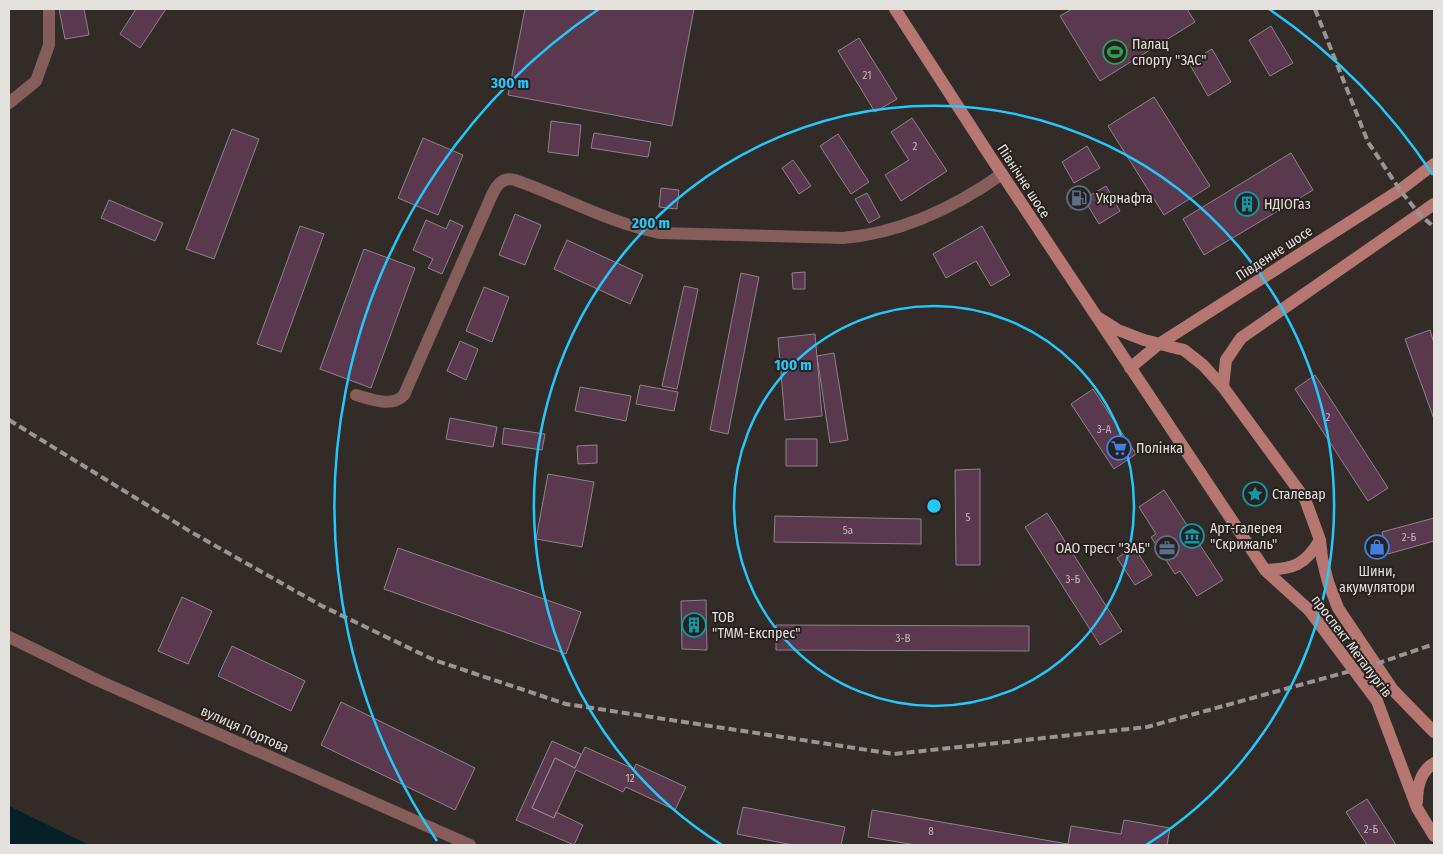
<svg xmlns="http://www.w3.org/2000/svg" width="1443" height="854" font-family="'Fira Sans Condensed',sans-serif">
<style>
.water{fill:#052027}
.building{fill:#5a384e;stroke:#8b8488}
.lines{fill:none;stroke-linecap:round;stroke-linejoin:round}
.street{stroke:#855d5a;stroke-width:12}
.secondary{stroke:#b67773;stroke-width:12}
.rail{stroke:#9a9593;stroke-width:4;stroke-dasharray:8 4;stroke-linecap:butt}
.secondary-bridge{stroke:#b67773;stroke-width:12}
.ring{fill:none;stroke:#23c9fe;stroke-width:2.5}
.labels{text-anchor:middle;stroke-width:4;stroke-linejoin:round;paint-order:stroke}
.number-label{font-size:11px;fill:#c2b6ba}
.poi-label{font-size:14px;fill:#e4e0de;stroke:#28211e;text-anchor:start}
.street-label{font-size:14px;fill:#e4e0de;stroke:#28211e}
.centre{fill:#23c9fe;stroke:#28211e;stroke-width:2.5}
.ring-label{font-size:15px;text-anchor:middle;font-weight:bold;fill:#23c9fe;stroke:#28211e;stroke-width:4;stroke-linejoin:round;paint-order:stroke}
</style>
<rect width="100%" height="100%" fill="#322b28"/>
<path class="water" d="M9 806 89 845H9Z"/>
<path class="building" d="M59 9H84L89 35 65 39Z
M136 9H166L140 48 120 34Z
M525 9H694L672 126 508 95Z
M1072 9H1187L1195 22 1100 81 1060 16Z
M1271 26 1293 63 1270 76 1249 40Z
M859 38 897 99 875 112 838 51Z
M1212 49 1231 82 1208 96 1189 63Z
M1154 97 1210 186 1164 215 1108 126Z
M912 118 947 171 901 201 885 175 909 160 891 132Z
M551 121 581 125 578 156 548 152Z
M232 129 259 139 214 259 186 249Z
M594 133 651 142 648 157 591 148Z
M838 134 869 182 851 194 820 146Z
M423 138 463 155 438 215 398 198Z
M1087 146 1100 168 1074 183 1062 162Z
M1291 153 1313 190 1204 255 1183 219Z
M793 160 811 186 799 194 782 168Z
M1106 186 1120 211 1099 224 1084 199Z
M661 188 679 190 677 209 659 207Z
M867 193 880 217 869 223 855 199Z
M109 200 163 223 155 241 101 218Z
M515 214 541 225 525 265 499 255Z
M426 220 446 229 450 220 463 226 442 274 428 268 433 259 413 250Z
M300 226 324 234 281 352 257 344Z
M982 226 1010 275 991 286 976 261 946 278 933 254Z
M567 240 643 275 630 304 554 269Z
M364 249 415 268 371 388 320 369Z
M805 272V289H793L792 273Z
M741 273 759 277 728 434 710 430Z
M684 286 698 289 677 389 662 386Z
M484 287 509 297 492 342 466 331Z
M1430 330 1434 343V419L1405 339Z
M815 334 822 416 785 420 778 338Z
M460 341 478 349 466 380 447 371Z
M834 353 848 440 830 443 817 356Z
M1315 375 1388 488 1368 501 1295 389Z
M640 385 678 392 674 411 636 404Z
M580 387 631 396 626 421 575 411Z
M1093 389 1136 454 1114 469 1071 404Z
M450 418 497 427 493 447 446 439Z
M504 428 545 434 542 450 502 444Z
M786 439H817V466H786Z
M597 445V463L578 464 577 446Z
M980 469V565H956L955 470Z
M548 474 594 482 582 547 536 539Z
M1164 490 1223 580 1197 596 1180 571 1175 574 1151 537 1156 534 1139 507Z
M1047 513 1122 631 1100 645 1025 527Z
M775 516 921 519V544L774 542Z
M1434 518V541L1388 554 1382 532Z
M1134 547 1152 575 1135 585 1117 558Z
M398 548 581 612 566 654 384 589Z
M182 597 212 611 188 664 158 651Z
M706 600 707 650 682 649 681 601Z
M776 625 1029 626V651L776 650Z
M232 646 305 681 291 711 218 676Z
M341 702 475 768 455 810 321 745Z
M552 741 581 754 575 768 555 758 532 808 554 818 556 812 583 825 574 845 516 820Z
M585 747 634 769 636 764 686 787 675 810 626 787 623 792 576 770 554 818 532 808 555 758 575 768Z
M1367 799 1396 845H1367L1346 812Z
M743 807 845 827 841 845H793L737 834Z
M872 810 1068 844 1071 826 1121 834 1124 820 1170 828 1167 845H916L868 837Z"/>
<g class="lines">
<path class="street" d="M9 103 36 81 49 45V9
M356 395C371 399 392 408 404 395L492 195C497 184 503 177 515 180 564 197 609 223 660 233L843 238C901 233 954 208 1002 174
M9 637 97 680 470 845"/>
<path class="secondary" d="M895 9 988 153 1265 570 1309 610
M1099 318 1118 330 1144 340 1184 350 1203 365 1223 387 1305 499 1320 540 1322 558 1328 582 1338 608 1393 690 1434 732
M1130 368 1159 344 1400 190 1434 164
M1223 387 1226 360 1241 338 1434 204
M1265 570C1294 569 1305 565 1320 540
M1377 701 1417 808 1434 836
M1417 802C1417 787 1421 771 1434 763"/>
<path class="rail" d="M1315 9 1368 142 1400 190 1420 215 1434 227
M9 420 191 532 322 606 434 660 566 704 894 754 1147 727 1376 664 1434 644"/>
<path class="secondary-bridge" d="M1309 610 1377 701"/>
</g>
<g class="ring">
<circle cx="934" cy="506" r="200"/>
<path d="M722 845A400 400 0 1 1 1146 845"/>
<path d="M437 841A599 599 0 0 1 599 9M1269 9A599 599 0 0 1 1433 175"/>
</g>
<defs>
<g id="stadium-ring" transform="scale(1.25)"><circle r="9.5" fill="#28211e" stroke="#2e9e5b" stroke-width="1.5"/><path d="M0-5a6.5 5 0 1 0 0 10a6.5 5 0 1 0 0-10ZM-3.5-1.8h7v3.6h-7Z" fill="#2e9e5b"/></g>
<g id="fuel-ring" transform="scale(1.25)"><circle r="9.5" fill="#28211e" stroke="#5c6f8a" stroke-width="1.5"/><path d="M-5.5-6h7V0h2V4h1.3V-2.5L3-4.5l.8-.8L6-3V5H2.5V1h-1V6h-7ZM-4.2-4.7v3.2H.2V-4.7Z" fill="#5c6f8a"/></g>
<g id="building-ring" transform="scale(1.25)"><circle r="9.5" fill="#28211e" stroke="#0f9aa8" stroke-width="1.5"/><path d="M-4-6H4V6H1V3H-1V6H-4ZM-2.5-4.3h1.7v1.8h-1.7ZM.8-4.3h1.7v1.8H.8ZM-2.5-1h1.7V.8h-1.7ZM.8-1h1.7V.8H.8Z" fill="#0f9aa8"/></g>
<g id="supermarket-ring" transform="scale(1.25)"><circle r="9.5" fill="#28211e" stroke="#3f7fe0" stroke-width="1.5"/><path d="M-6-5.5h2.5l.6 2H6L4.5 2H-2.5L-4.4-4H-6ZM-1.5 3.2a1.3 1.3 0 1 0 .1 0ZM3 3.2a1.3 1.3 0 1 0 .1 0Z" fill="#3f7fe0"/></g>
<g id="sight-ring" transform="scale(1.25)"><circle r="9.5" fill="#28211e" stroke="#0f9aa8" stroke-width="1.5"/><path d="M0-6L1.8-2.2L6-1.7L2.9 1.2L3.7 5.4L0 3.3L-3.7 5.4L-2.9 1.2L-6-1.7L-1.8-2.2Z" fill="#0f9aa8"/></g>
<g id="museum-ring" transform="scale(1.25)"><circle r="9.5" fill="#28211e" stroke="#0f9aa8" stroke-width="1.5"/><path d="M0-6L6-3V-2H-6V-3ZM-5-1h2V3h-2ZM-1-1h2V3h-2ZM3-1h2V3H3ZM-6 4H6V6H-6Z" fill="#0f9aa8"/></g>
<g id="shop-ring" transform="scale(1.25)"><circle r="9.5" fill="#28211e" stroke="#3f7fe0" stroke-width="1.5"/><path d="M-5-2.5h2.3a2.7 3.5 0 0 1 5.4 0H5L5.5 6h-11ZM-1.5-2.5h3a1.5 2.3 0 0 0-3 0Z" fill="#3f7fe0"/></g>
<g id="office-ring" transform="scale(1.25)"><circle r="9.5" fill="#28211e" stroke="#5c6f8a" stroke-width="1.5"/><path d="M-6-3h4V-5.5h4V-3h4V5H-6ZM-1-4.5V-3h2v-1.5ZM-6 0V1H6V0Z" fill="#5c6f8a"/></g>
</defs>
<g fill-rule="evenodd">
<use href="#stadium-ring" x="1115" y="52"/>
<use href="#fuel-ring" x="1079" y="198"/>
<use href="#building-ring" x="1247" y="204"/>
<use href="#supermarket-ring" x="1119" y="448"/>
<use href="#sight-ring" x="1255" y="494"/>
<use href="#museum-ring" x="1192" y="536"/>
<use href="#shop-ring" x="1377" y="547"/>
<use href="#office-ring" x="1167" y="548"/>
<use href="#building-ring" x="694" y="625"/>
</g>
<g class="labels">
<g class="number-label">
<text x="867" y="79">21</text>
<text x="915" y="150">2</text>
<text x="1328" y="421">2</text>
<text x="1104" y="433">3-А</text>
<text x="968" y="521">5</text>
<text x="848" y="534">5а</text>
<text x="1409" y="541">2-Б</text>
<text x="1073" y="583">3-Б</text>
<text x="903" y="642">3-В</text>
<text x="630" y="782">12</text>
<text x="1371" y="833">2-Б</text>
<text x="931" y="835">8</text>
</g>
<g class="poi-label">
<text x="1132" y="49">Палац<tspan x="1132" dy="16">спорту "ЗАС"</tspan></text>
<text x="1096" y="203">Укрнафта</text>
<text x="1264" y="209">НДІОГаз</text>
<text x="1136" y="453">Полінка</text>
<text x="1272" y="499">Сталевар</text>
<text x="1210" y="533">Арт-галерея<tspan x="1210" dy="16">"Скрижаль"</tspan></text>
<text x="1150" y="553" text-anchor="end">ОАО трест "ЗАБ"</text>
<text x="1377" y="576" text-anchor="middle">Шини,<tspan x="1377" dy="16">акумулятори</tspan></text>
<text x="712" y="622">ТОВ<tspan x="712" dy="16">"ТММ-Експрес"</tspan></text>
</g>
<g class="street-label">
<text transform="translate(1024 181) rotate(57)" y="5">Північне шосе</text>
<text transform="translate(1274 253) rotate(-33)" y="5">Південне шосе</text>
<text transform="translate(1352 646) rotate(53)" y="5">проспект Металургів</text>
<text transform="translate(245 729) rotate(24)" y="5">вулиця Портова</text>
</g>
</g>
<circle cx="934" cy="506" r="8" class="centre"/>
<g class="ring-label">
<text x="510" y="88">300 m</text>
<text x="651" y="228">200 m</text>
<text x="793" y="370">100 m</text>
</g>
<rect width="1443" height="854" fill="none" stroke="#e4e0de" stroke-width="20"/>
</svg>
